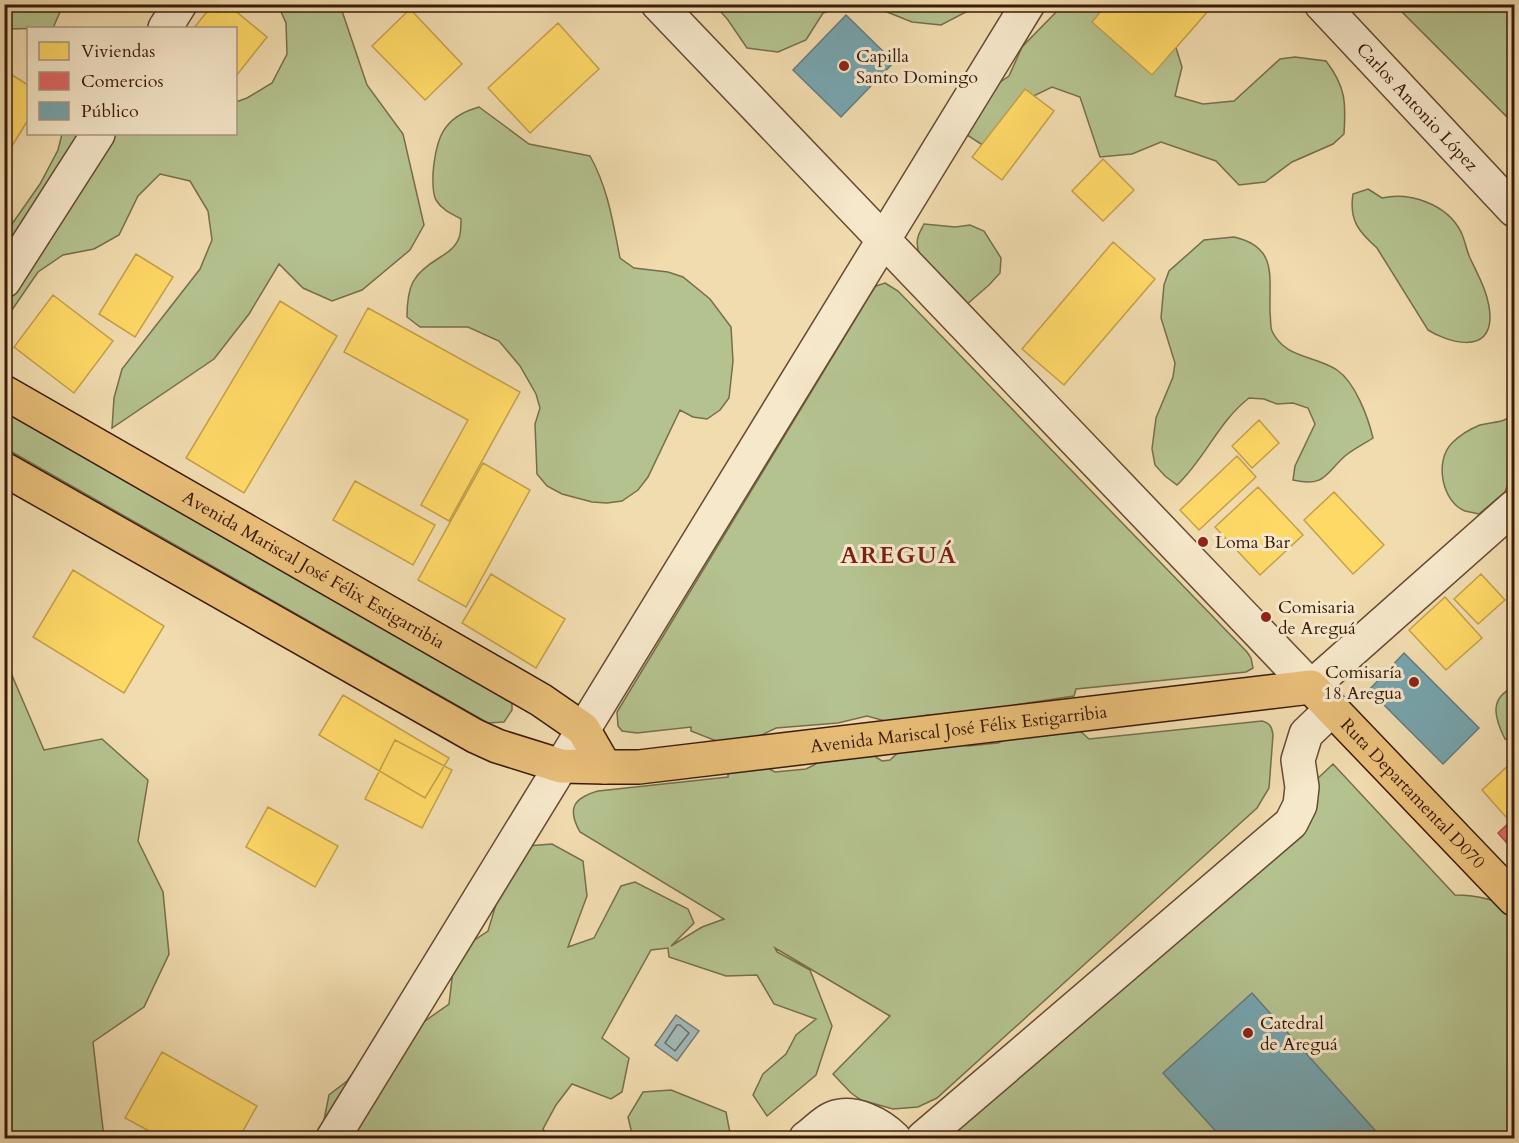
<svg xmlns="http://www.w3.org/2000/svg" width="1519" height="1143" font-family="Cardo,serif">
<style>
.green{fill:#b4c28f;stroke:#776e4c;stroke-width:1.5}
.water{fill:#a1b8b7;stroke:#787972;stroke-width:1.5}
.homes{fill:#ffd966;stroke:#c4a04a;stroke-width:1.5}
.shops{fill:#e06666;stroke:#ae4f4a;stroke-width:1.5}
.public{fill:#76a5af;stroke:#647b7e;stroke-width:1.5}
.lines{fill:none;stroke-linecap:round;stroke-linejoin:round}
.shore{stroke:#6e6960;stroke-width:1.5}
.minor-casing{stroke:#684a33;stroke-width:36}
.primary-casing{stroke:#3a1a0a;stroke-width:36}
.minor{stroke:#f6e8cb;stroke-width:33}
.primary{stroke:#e8be78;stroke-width:33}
.poi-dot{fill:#8f2418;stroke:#f6e8cb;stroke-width:2}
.labels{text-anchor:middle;stroke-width:6;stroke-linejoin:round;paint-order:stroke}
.poi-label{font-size:18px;fill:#3a1a0a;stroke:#f6e8cb;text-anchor:start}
.street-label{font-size:18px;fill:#3a1a0a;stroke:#f6e8cb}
.district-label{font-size:24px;font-weight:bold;letter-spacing:1.5px;fill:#7a1f14;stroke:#f6e8cb}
</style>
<rect width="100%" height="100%" fill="#f1dcaf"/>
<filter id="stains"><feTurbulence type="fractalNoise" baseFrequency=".00333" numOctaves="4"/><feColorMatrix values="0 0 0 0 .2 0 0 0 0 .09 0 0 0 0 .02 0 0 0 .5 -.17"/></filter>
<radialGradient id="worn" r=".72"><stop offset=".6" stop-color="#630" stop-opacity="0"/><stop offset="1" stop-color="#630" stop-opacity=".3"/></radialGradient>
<path class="green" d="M5 4H63V5L53 28 5 29Z
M1123 4 1173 38 1182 67 1175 96 1203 104 1234 101 1280 59 1295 57 1326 61C1346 87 1346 103 1344 134L1333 144 1292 162 1265 182 1239 185 1216 161 1161 142 1132 154 1100 157 1080 97 1052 87 1025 100 987 148 961 131 984 93 1009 76 1022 47 1063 5Z
M278 5H340L367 85 403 134 424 225 410 250 362 290 332 301 303 288 279 264 249 314 214 359 112 428 114 398 122 369 200 269 212 240 208 211 190 181 160 174 138 196 119 235 94 249 63 255 38 272 5 320V234L40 184 58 150 62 134H236V102L247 98 272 83 287 54 286 23Z
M715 5H849L823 13 806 40 778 52 747 48 728 20Z
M856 5 973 4V5L968 11 941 25 912 22 882 10Z
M1395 5H1514V126L1513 123Z
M479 107 529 144 590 156C608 188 613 223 620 258L634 268 668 272 683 277 710 299 731 327 733 361 729 398 720 410 707 419 693 417 680 410 648 477 638 490 622 501 607 503 592 502 562 494 547 486 537 474 535 424 540 408 536 394 520 366 499 341 468 327H420L407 317C407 285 413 274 439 258 447 253 455 248 459 238 461 233 461 225 461 219 452 214 442 210 436 200 432 193 433 181 433 173 436 138 443 117 479 107Z
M1368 189 1382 198C1410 192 1447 204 1461 232 1465 240 1466 249 1470 258 1479 277 1490 296 1490 318 1489 355 1447 342 1428 330L1377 248C1358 231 1349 220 1353 194Z
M924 224 955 227 970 225 984 231 1001 258 1000 273 989 285 966 305C950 290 911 262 918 237 919 233 922 228 924 224Z
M1234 237C1278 247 1269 276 1270 313 1271 319 1270 326 1272 331 1285 359 1315 355 1337 370 1355 382 1368 417 1373 438 1364 444 1353 449 1345 456 1324 475 1325 487 1293 480L1295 466 1315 424 1308 408 1293 403 1277 404 1264 399 1249 398C1218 422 1205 459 1177 485L1165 476 1155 465 1152 449 1156 418 1173 377 1175 363 1161 318 1164 285 1169 271 1204 240Z
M885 283 898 291 1247 652 1251 658 1253 668 1246 672 1076 689 1074 696 1014 705 989 721H957L927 715 896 724 867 716 838 723 776 728 749 741 719 742 691 731V727L637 733 622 731 618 726 617 712 873 290 876 286Z
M5 411 512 701V710L504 722 488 723 5 448Z
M1514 413V473L1510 478 1505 492 1479 514C1475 513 1470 512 1465 511 1442 502 1434 461 1452 443 1460 435 1470 429 1480 425 1494 421 1504 424 1514 413Z
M5 659 44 750 102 739 148 780 138 841 163 892 169 954 144 1007 93 1042 104 1138H5Z
M1514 687V741L1505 739C1494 717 1489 698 1514 687Z
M1068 720 1089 739 1262 721C1270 723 1272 727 1273 735L1269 788 1257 808 937 1098 918 1107 893 1109 861 1100 851 1093 833 1074 890 1016 775 948 777 952 810 970 832 1026 816 1075 767 1116 753 1095 763 1074 786 1054 796 1035 816 1019 774 1004 757 975 726 976 669 957 668 948 651 950 602 1038 629 1058 622 1092 611 1099 572 1084 556 1105 543 1129 549 1138H331L324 1120 329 1095 347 1081 389 1025 418 1026 449 1004 455 953 488 931 513 847 552 844 583 861 587 896 568 947 594 938 621 886 635 882 688 909 694 923 671 946 702 927 724 919 580 832C567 809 573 798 598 791L728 777V774L755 761 775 772 806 769 816 764 828 734 857 745 882 761 890 760 909 742 938 740 968 746 998 743 1033 727Z
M1333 764 1455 895C1477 895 1496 899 1514 911V1138H935Z
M671 1090 726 1112 731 1138H633L628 1117 643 1092Z"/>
<path class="water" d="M676 1015 699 1031 677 1061 655 1045Z"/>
<path class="homes" d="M213 4H227L267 37 236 76V28H194Z
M1107 4H1202L1209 10 1152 75 1092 22Z
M410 9 462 64 425 100 372 46Z
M558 23 599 69 530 133 488 88Z
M9 73 28 85V120L4 159V80Z
M1025 89 1054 111 1002 180 972 157Z
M1103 159 1134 190 1103 221 1072 191Z
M1113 242 1155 279 1064 385 1022 349Z
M136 254 173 277 135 337 99 314Z
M53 295 113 341 74 393 14 347Z
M280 301 337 336 244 493 186 458Z
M368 308 520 392 449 521 421 505 468 420 344 352Z
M1259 420 1279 443 1252 468 1232 446Z
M1237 456 1256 477 1199 530 1180 510Z
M483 463 530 490 466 607 418 580Z
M355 481 435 525 413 565 333 520Z
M1258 487 1303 535 1260 575 1215 527Z
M1334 492 1384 545 1353 574 1304 520Z
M4 512 12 517 4 529Z
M73 570 164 626 124 693 33 637Z
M491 574 565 619 536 668 462 623Z
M1481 574 1505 600 1478 624 1454 599Z
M1445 597 1482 638 1446 670 1409 630Z
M343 695 449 758 425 798 319 735Z
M395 740 452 770 422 828 365 799Z
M1514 760V809L1506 817 1482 790Z
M268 807 338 846 315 887 246 847Z
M162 1052 257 1106 239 1138H162L125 1118Z"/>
<path class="shops" d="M1514 818V851L1498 833Z"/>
<path class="public" d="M846 15 894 62 841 117 793 70Z
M1404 653 1479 728 1443 764 1369 690Z
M1252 993 1382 1138H1222L1163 1073Z"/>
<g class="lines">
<path class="shore" d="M677 1025H680L689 1033 675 1051 665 1043Z"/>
<g class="minor-casing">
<g id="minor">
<path d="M658 4 1311 687 1514 507"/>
<path id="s1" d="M1321 4 1514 210"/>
<path d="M165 28 180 4"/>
<path d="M4 281 98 134"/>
<path d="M333 1138 1028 4"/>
<path d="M806 1138C815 1132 823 1122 833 1118 854 1110 880 1124 894 1138"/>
<path d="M923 1138 1291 823 1300 805 1302 787 1298 760 1306 734 1332 709"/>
</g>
</g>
<g class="primary-casing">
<g id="primary">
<path id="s2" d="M4 392 541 700 583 729 605 767 561 766 497 746 475 736 4 469"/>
<path id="s3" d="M605 767H639L1311 687 1514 899"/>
</g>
</g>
<use href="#minor" class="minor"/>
<use href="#primary" class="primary"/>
</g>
<g class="poi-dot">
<circle cx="844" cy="66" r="6"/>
<circle cx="1203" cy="542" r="6"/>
<circle cx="1266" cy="617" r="6"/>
<circle cx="1414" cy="682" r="6"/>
<circle cx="1248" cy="1033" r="6"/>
</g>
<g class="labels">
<g class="poi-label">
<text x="856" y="62">Capilla<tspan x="856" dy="21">Santo Domingo</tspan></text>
<text x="1215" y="548">Loma Bar</text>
<text x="1278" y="613">Comisaria<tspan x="1278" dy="21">de Areguá</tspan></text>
<text x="1402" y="678" text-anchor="end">Comisaría<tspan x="1402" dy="21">18 Aregua</tspan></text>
<text x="1260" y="1029">Catedral<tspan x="1260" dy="21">de Areguá</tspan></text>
</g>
<g class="street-label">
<text dy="6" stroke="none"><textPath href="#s1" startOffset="141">Carlos Antonio López</textPath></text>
<text dy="6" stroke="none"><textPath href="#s2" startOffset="357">Avenida Mariscal José Félix Estigarribia</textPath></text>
<text dy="6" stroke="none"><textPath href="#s3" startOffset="356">Avenida Mariscal José Félix Estigarribia</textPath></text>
<text dy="6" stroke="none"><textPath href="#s3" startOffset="858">Ruta Departamental D070</textPath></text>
</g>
<g class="district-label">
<text x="899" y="563">AREGUÁ</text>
</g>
</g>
<rect width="1519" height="1143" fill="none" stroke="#f1dcaf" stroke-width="24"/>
<rect x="6" y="6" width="1507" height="1131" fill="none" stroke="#3a1a0a" stroke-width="3"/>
<rect x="12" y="12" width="1495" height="1119" fill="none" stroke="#3a1a0a" stroke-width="1.5"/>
<rect x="27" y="27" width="210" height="108" fill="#f6e8cb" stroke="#ab967e" stroke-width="1.5"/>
<rect x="39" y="42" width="30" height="18" fill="#ffd966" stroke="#ab967e" stroke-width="1.5"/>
<text x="81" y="57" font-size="18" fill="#3a1a0a">Viviendas</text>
<rect x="39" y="72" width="30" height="18" fill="#e06666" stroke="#ab967e" stroke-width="1.5"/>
<text x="81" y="87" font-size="18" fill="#3a1a0a">Comercios</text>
<rect x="39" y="102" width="30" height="18" fill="#76a5af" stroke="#ab967e" stroke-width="1.5"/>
<text x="81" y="117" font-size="18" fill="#3a1a0a">Público</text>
<rect width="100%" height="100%" filter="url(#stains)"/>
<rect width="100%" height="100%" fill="url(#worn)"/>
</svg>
